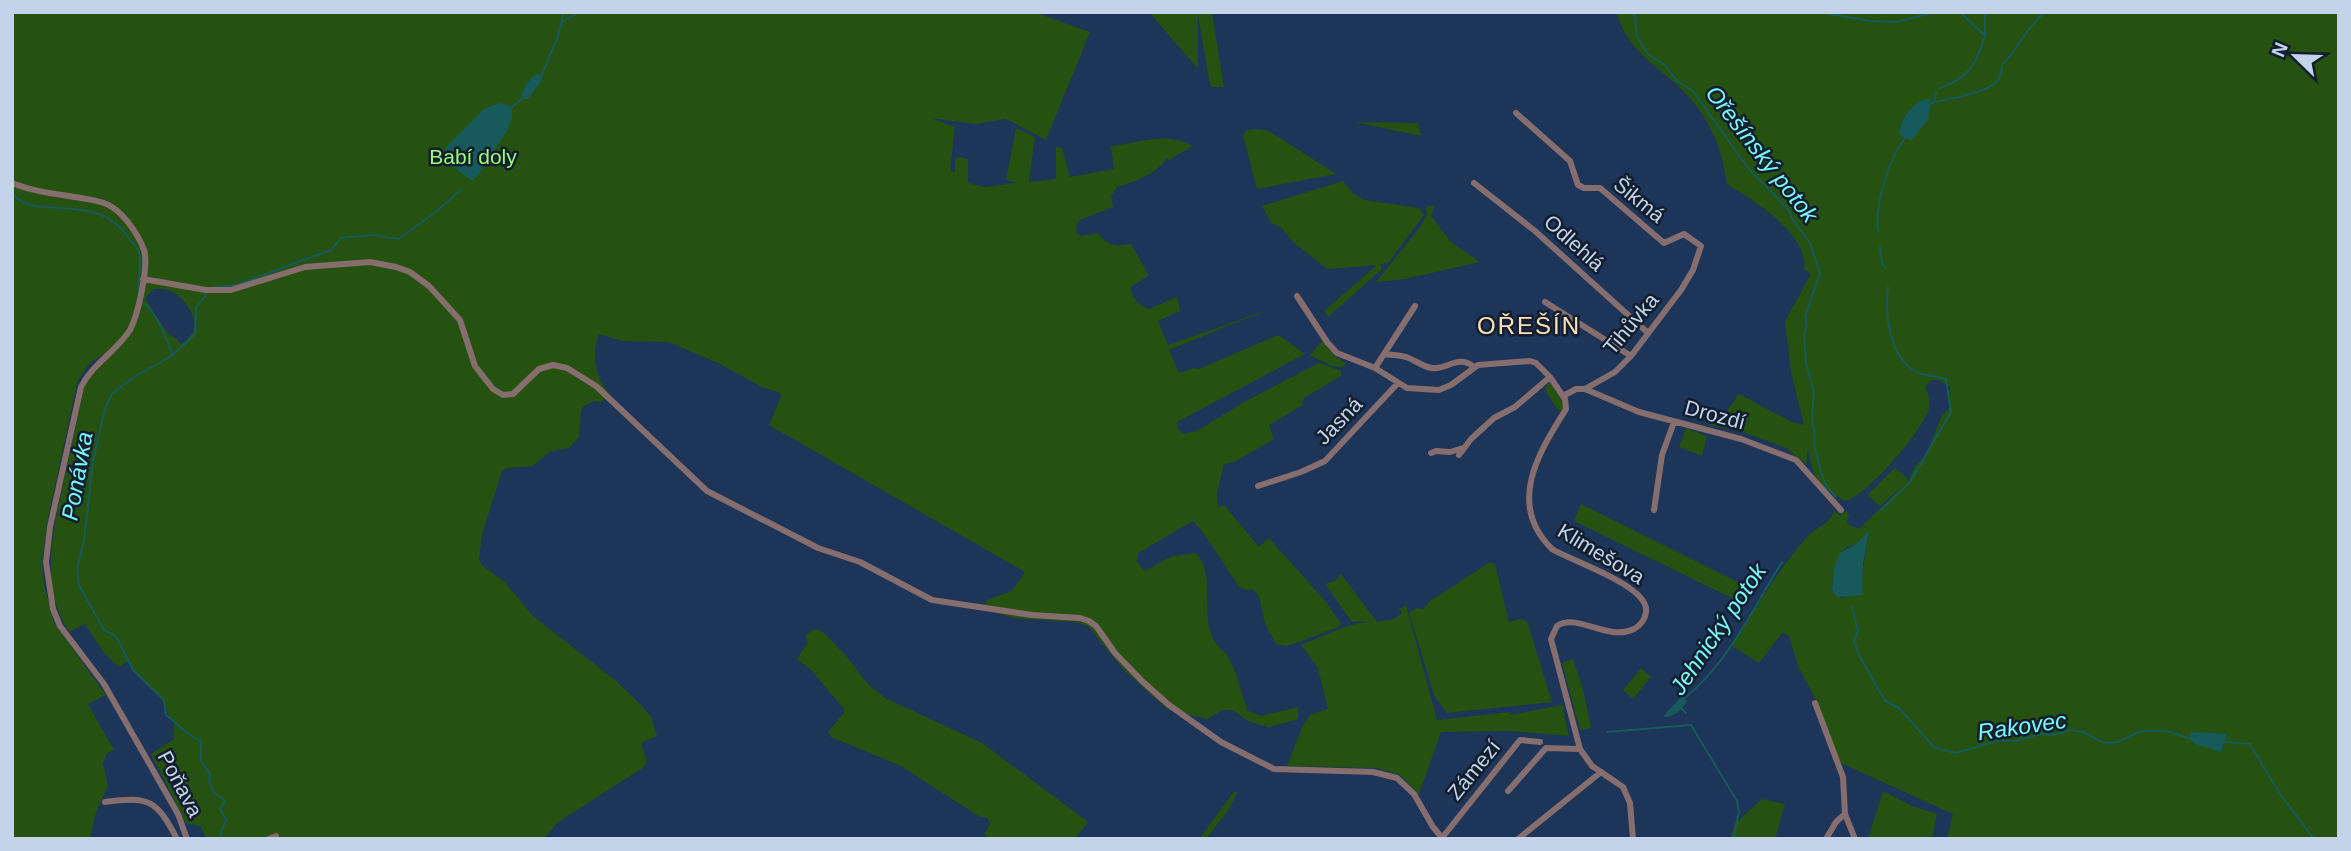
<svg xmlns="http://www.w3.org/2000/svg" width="2351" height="851" font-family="Arial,sans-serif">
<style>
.green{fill:#265211;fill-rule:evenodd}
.water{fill:#175a5c}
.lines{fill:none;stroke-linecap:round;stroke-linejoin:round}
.stream{stroke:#175a5c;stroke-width:2}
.minor{stroke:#876e6e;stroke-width:6}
.labels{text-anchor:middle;stroke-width:5;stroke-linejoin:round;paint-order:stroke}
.park-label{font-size:21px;fill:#9dfc77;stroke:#121d2d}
.street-label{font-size:21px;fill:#c3d3ea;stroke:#121d2d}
.water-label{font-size:23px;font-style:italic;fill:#77f9fc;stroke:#121d2d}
.quarter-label{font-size:24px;letter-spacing:2px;fill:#fbe0b8;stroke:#121d2d}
</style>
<rect width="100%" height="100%" fill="#1c3559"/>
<path class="green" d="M12 12H1034L1090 32 1046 140 1006 119 975 124 930 118 955 127 950 171 955 172V160L958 157 968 159V183L985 187 1017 183 1006 180 1016 128 1035 137 1029 182 1056 179V147L1062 148 1070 177 1114 169 1111 146C1143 143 1161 131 1193 146L1169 160 1167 158C1159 172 1135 182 1117 187L1111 196 1113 207 1080 220 1076 226 1077 234 1082 236 1098 233C1107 246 1117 247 1131 244L1149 275 1131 287C1131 298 1139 306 1149 309L1177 297 1180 311 1158 321 1168 345 1265 311C1251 319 1235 321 1220 329 1204 336 1186 343 1169 350L1179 373 1194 368 1199 369 1278 335 1305 354 1177 422V427L1183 434 1197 431 1244 402 1319 363 1341 371V376L1304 398 1301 406 1269 425 1274 439 1234 462 1224 464 1217 493 1218 508 1224 505 1259 547 1269 538 1326 602 1341 624 1338 627 1291 645 1285 646 1276 644C1272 637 1268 630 1265 623 1261 611 1263 600 1254 590L1241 589C1224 567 1212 541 1193 521L1138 553 1137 562 1145 571 1172 556 1196 553C1215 573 1202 609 1211 633 1214 644 1221 648 1227 655 1237 670 1240 691 1247 707L1246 710 1261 716 1298 707V719L1269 727 1250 722 1232 710H1222L1207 719 1167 709 1124 670 1088 626 1075 622 1013 618 983 609 987 600 1012 591 1025 572 769 425 781 396 780 393 760 386 718 363 669 342 622 341 599 334C591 355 595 376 609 393L602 402 595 401 584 406 581 411 579 437 569 448 551 451 533 466 507 468 502 471 482 534 479 560 483 566 505 582 533 616 616 681 640 704 651 717 657 736 641 743 647 762 644 767 557 823 544 839H207L200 826 186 823 151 754 174 739V723C168 716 166 707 161 699 152 685 137 677 128 661L119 667 104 653 85 624 69 632C38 585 54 527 65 476 71 446 78 416 84 387L91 376 115 351C93 357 88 364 77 383L47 523 42 562 44 585 54 623 106 695 88 704 114 750 107 753 103 763 108 786 96 812 90 839H12ZM154 289C160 289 166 289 171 291 183 296 200 319 193 332 191 336 185 341 182 344L166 331 145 298Z
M1149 12H1212L1224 87H1212L1210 85 1198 16V69Z
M1617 12H2339V839H1947L1953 814 1839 762 1818 704 1798 666 1789 636 1782 633 1759 663 1732 646C1756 608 1778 570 1807 537 1816 527 1829 525 1834 511L1840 515 1847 511 1849 514 1847 524 1859 529 1904 485 1880 506 1868 496 1869 493 1895 468 1907 478 1908 482 1915 466 1925 457 1942 415 1948 410 1950 405V387L1938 380H1932L1925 387C1929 394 1931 401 1929 408 1923 431 1867 496 1845 501 1819 485 1813 480 1808 448L1806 465 1786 448 1740 431 1709 425V419L1726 412 1739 394 1792 422 1804 425 1791 372 1785 321 1811 274 1804 269C1809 234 1753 200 1727 184 1722 149 1712 124 1689 97 1663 68 1626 53 1617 12ZM1931 100 1929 115 1911 141 1903 138 1899 129C1906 113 1913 102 1931 100ZM1869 533 1862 574 1842 598 1837 597 1832 590 1834 568 1845 548 1856 544ZM2191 732 2227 734 2221 752Z
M1355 122 1418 123 1421 136Z
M1257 129 1266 130 1274 134 1336 174 1257 189 1243 135 1247 130Z
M1343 181 1353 193 1364 200 1419 208 1424 215 1388 263 1381 264V270L1328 317 1324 311 1377 265 1327 269 1293 242 1281 227 1272 224 1262 206Z
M1428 206 1434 207 1431 216 1451 242 1480 262 1405 279 1376 282 1420 227 1427 215 1426 208Z
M1322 341 1336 357 1346 363 1343 367 1331 366 1310 355Z
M1548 383H1550L1564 403 1563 411 1557 409 1545 390Z
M1686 428 1707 436 1702 456 1679 447Z
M1581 504 1748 587 1740 602 1574 521Z
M1489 563 1495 564 1509 622 1521 619 1527 621 1552 702 1447 713 1434 695 1409 612 1417 608 1423 609 1430 601Z
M1341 574 1377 622 1394 619 1402 613 1399 609 1406 605 1437 720 1510 712V715L1562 705 1569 736 1509 731 1441 732 1419 794 1400 775 1377 768 1287 766 1303 725 1310 715 1328 709 1318 668 1301 645 1347 626 1371 621 1352 622 1325 584 1335 581Z
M814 629 822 631 829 638 847 657 868 684 885 698 982 743 1088 822 1075 839H986L985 833 990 824 987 817H980L901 766 831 737 828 732 844 713V709L812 671 797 659 808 642 805 636Z
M1573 659 1584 693 1591 728 1580 730 1562 663Z
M1641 668 1651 677 1633 699 1623 690Z
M1238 791 1229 809 1206 839H1199L1233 793Z
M1883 791 1912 806 1937 814 1932 839H1868Z
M1762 799 1785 804 1775 839H1730L1735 824Z"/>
<path class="water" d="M538 74 542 76V80L528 99H524L521 95C524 87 530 77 538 74Z
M1926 99 1931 100 1928 120 1911 141 1901 136 1899 132C1902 117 1912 104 1926 99Z
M500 103 512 107V118L507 131 478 175 473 180H471L446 161 444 152 448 145 484 109Z
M1869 531 1863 564 1862 595 1837 597 1832 590 1834 568 1840 553 1856 544Z
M1683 695 1687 701C1681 710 1676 716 1665 717L1664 715Z
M2191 732 2227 734 2221 752 2195 744 2189 738Z"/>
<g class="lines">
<path class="stream" d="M1634 12 1637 37 1649 55 1666 66 1677 81 1693 91 1748 168 1788 209 1793 220 1810 243 1820 273 1805 317 1807 326 1804 334 1806 363 1814 392 1812 420 1815 436 1814 445 1821 472 1826 486 1836 497
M1819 12 1869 21 1896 22 1936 12
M562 22 579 12
M1985 36V12
M2003 64C2019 47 2027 27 2045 12
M541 77 558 36 564 12
M1939 88C1969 78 1976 66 1985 36L1960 12
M1935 102C1950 99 1992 92 1999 79 2001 75 2001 71 2002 67
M1929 105 1934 102 1936 92
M512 107 524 97
M12 194C40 223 95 189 129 238 132 242 137 247 139 252 142 262 138 284 138 295
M1878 231C1874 206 1890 157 1905 138
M1880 247 1882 262 1885 268
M215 287 236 285 331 250 341 238 373 235 399 239 434 213 461 190
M142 302C158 313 166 338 173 355L134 377 112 394 105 409 93 461 84 541 77 569 79 585 104 630 116 636 133 670 164 700 166 715C179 724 186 735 201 741V761L210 774 209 782 213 791 225 801 220 809 226 819 219 839
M174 354 195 334 196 308 208 292
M1881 510 1910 482 1951 412 1946 379C1937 376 1927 376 1918 373 1890 360 1884 313 1888 287
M1852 607 1858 632 1854 641 1859 655 1885 701 1899 708 1935 748 1956 753 2001 740 2014 741 2041 734 2054 735 2071 730 2083 732 2105 743 2118 742 2141 731H2168L2188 738
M1686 697C1728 663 1754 607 1782 562
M1682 709 1686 713
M1607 732 1691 725 1737 801 1739 812 1733 839
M2225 742 2250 744 2280 794 2314 839"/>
<path class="minor" d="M1516 113 1570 161 1578 185 1584 188H1600L1664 243 1684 234 1701 246 1693 270 1681 290 1631 356 1615 372 1585 389
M12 183C34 192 58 194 81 198 91 200 104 201 112 207 125 215 139 236 144 250 149 266 138 315 130 330 116 352 93 363 81 387L50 527 46 562 53 609 60 626 104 684 178 814 187 839
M1474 183 1535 231 1647 332
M143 279 206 290H231L305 267 370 262 396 267 410 272 429 286 460 320 475 366 493 389 503 395 513 394 539 369 553 365 567 368 596 386 707 491 818 548 860 562 932 600 1032 615 1080 618 1089 621 1096 626 1115 653 1142 681 1169 705 1221 742 1274 769 1373 772 1397 778 1414 794 1433 827 1443 839
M1297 296 1327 342 1337 353 1375 368 1407 388 1439 390 1451 385 1478 365 1530 361 1536 363 1550 377 1565 399 1566 409C1539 452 1506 504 1552 549 1571 561 1650 586 1646 612 1645 620 1641 625 1634 629 1607 642 1577 612 1557 626L1551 639 1580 749 1592 766 1623 787 1630 803 1633 839
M1545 302 1631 356
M1384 354C1391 355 1399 355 1406 357 1415 360 1423 367 1432 368 1447 370 1458 354 1474 367
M1375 368 1415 306
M1563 396 1576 389H1585L1639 412 1741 439 1796 460 1841 510
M1431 453 1436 451 1450 452 1463 448
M1459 455 1471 439 1494 418 1515 407 1550 377
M1258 486 1301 472 1325 461 1398 383
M1654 510 1662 455 1674 422
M1815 703 1843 777 1845 814 1855 839
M1508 791 1546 748 1580 749
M105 802C149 796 157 800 177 839
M1442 838 1520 740 1540 742
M269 839 276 836
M1518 839 1601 772
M1826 839 1836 822 1845 814"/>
</g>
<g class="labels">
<g class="park-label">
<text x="473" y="164">Babí doly</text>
</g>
<g class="street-label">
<text transform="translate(1639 200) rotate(39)" y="7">Šikmá</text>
<text transform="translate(1574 243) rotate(42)" y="7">Odlehlá</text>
<text transform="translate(1631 324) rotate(-50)" y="7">Tihůvka</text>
<text transform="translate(1715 415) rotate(15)" y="7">Drozdí</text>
<text transform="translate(1339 421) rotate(-46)" y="7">Jasná</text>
<text transform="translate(1601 554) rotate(31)" y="7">Klimešova</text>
<text transform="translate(1474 770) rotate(-51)" y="7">Zámezí</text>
<text transform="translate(180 784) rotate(62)" y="7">Poňava</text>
</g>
<g class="water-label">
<text transform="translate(1762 154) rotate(52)" y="8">Ořešínský potok</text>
<text transform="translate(77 476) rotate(-80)" y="8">Ponávka</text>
<text transform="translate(1718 629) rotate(-56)" y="8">Jehnický potok</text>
<text transform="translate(2022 726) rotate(-8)" y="8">Rakovec</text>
</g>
<g class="quarter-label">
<text x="1529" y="334">OŘEŠÍN</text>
</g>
</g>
<rect width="2351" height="851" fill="none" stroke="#c3d3ea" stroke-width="28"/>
<g transform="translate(2295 56) rotate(293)" stroke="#121d2d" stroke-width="5" paint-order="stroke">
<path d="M0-5L12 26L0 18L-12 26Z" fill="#c3d3ea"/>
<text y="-10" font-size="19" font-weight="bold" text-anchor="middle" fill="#c3d3ea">N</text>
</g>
</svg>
